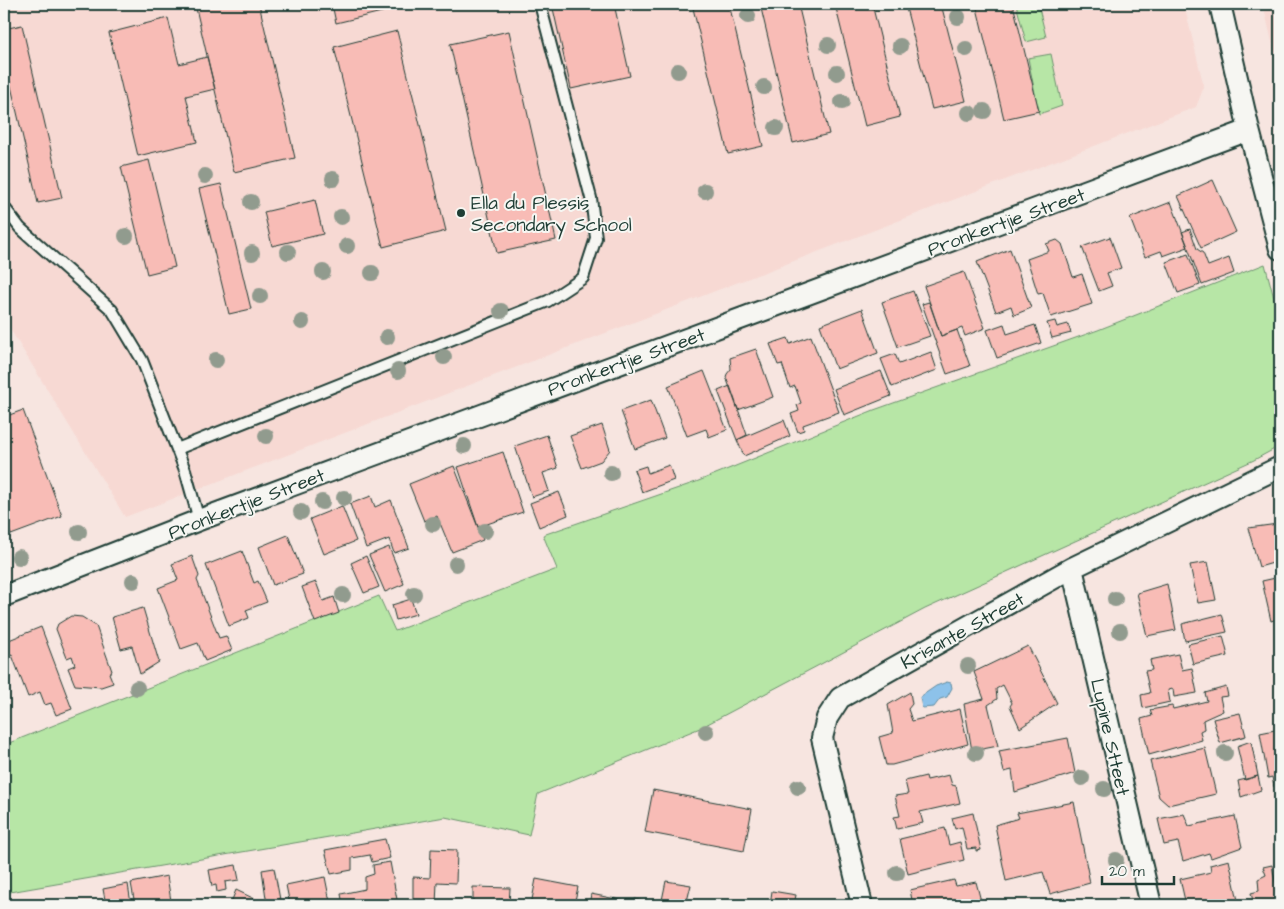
<svg xmlns="http://www.w3.org/2000/svg" width="1284" height="909" font-family="'Architects Daughter',sans-serif">
<style>
.built{fill:#f7d9d3}
.green{fill:#b7e6a6;stroke:#6b926d}
.water{fill:#8dc2ea;stroke:#618da1}
.building{fill:#f8bcb6;stroke:#1f3d34}
.lines{fill:none;stroke-linecap:round;stroke-linejoin:round}
.lane-casing{stroke:#1f3d34;stroke-width:14}
.street-casing{stroke:#1f3d34;stroke-width:24}
.lane{stroke:#f6f6f2;stroke-width:10}
.street{stroke:#f6f6f2;stroke-width:20}
.tree{fill:#919b8e}
.poi-dot{fill:#1f3d34;stroke:#f6f6f2;stroke-width:2}
.labels{text-anchor:middle;stroke-width:4;stroke-linejoin:round;paint-order:stroke}
.poi-label{font-size:19px;fill:#1f3d34;stroke:#f6f6f2;text-anchor:start}
.street-label{font-size:19px;fill:#1f3d34;stroke:#f6f6f2}
</style>
<rect width="100%" height="100%" fill="#f7e5e0"/>
<filter id="ink" filterUnits="userSpaceOnUse"><feTurbulence type="fractalNoise" baseFrequency=".02" numOctaves="2"/><feDisplacementMap in="SourceGraphic" scale="10" xChannelSelector="R" yChannelSelector="G"/><feConvolveMatrix kernelMatrix="1 2 1 2 8 2 1 2 1" color-interpolation-filters="sRGB"/></filter>
<g filter="url(#ink)">
<path class="built" d="M4 4H1184L1204 87 1196 107 125 517 4 319Z
M1263 4H1280V75Z"/>
<path class="green" d="M1016 4H1038L1046 37 1026 42Z
M1051 54 1062 106 1039 114 1028 58Z
M1265 264 1280 321V446L1254 460 925 609 700 728 538 794 529 835 445 817 4 893V745L379 596 395 631 557 569 543 535 696 482 874 410 1098 330Z"/>
<path class="water" d="M947 682 951 683 952 688 947 697 940 699 934 707 922 708 920 697 936 686Z"/>
<path class="building" d="M195 4H259L295 158 234 172Z
M332 4H388L390 10 336 23Z
M552 4H614L630 76 571 89Z
M692 4H729L763 146 728 154Z
M760 4H798L829 134 793 143Z
M835 4H872L900 117 865 126Z
M905 4H941L966 101 932 109Z
M976 4H1013L1039 111 1004 119Z
M168 18 179 64 207 57 215 89 186 96 197 142 138 156 109 33Z
M22 25 62 198 38 203 4 56V29Z
M397 31 446 231 383 247 334 47Z
M509 31 556 240 497 253 450 44Z
M149 160 175 267 147 274 121 167Z
M1213 180 1236 232 1201 248 1178 196Z
M221 184 251 309 229 314 199 189Z
M315 200 323 234 272 246 264 212Z
M1171 202 1188 247 1163 256 1161 251 1145 257 1130 218Z
M1190 229 1197 249 1203 253 1208 266 1229 258 1234 273 1202 285 1182 232Z
M1110 237 1121 268 1107 273 1112 286 1099 291 1082 247Z
M1057 240 1062 244 1073 277 1082 274 1092 304 1051 317 1043 293 1038 294 1027 259 1049 251 1046 244Z
M1010 249 1031 308 1014 315 1011 306 996 312 977 262Z
M1188 254 1200 285 1178 293 1166 262Z
M964 272 985 328 965 336 962 328 941 336 924 286Z
M913 291 930 336 898 347 882 302Z
M929 302 941 336 957 330 970 366 947 374 922 304Z
M862 309 878 353 836 369 820 325Z
M1055 321 1057 327 1068 324 1071 333 1052 338 1047 323Z
M1004 324 1007 334 1035 325 1041 343 997 358 987 330Z
M811 336 839 412 803 425 804 430 798 432 791 414 799 411 797 405 801 403 795 386 790 388 782 364 778 365 770 344 788 338 790 344Z
M756 349 773 397 738 410 726 377 727 374 731 369 730 358Z
M931 352 937 370 892 387 881 359 895 354 899 364Z
M704 371 727 430 709 437 706 429 687 436 668 386Z
M881 371 891 396 844 415 834 389Z
M730 386 747 435 737 440 718 391Z
M651 400 665 438 635 449 621 411Z
M23 410 62 516 11 535 4 515V417Z
M784 420 790 436 744 456 737 440Z
M602 425 610 450 601 461 582 468 570 436Z
M547 435 558 468 543 473 549 491 532 497 515 446Z
M503 452 523 512 478 527 458 467Z
M669 465 674 480 642 492 634 470 646 466 648 473Z
M454 466 483 540 452 552 437 516 424 521 409 484Z
M559 492 568 515 539 527 530 503Z
M371 496 375 507 391 500 409 548 394 553 389 539 366 548 350 504Z
M342 506 356 541 324 554 310 519Z
M1278 524 1280 534V561L1259 567 1248 528Z
M288 535 303 574 273 585 259 547Z
M389 547 404 584 385 592 369 555Z
M242 551 254 583 258 581 267 602 246 610 249 618 229 626 206 565Z
M192 556 199 576 197 580 219 638 226 636 232 650 205 661 198 643 181 649 158 588 178 580 172 564Z
M366 556 379 587 364 593 351 563Z
M1208 562 1216 600 1198 603 1190 565Z
M1280 577V618L1271 621 1262 581Z
M316 582 323 601 334 597 339 613 315 622 302 587Z
M1167 584 1176 630 1147 636 1137 593Z
M411 599 416 614 396 620 392 605Z
M143 608 159 662 140 674 132 646 121 649 112 617Z
M1222 614 1227 632 1185 641 1182 624Z
M71 616 82 617 96 626 112 671 109 673 113 683 101 687 75 685 68 668 75 665 72 656 67 658 56 629 58 624Z
M41 627 72 709 56 715 51 703 45 705 40 692 28 697 12 655 6 657 4 652V642Z
M1280 634V653L1276 635Z
M1223 636 1228 656 1193 664 1188 644Z
M1028 646 1057 703 1020 728 1010 706 1012 703 1003 685 996 689 997 699 988 705 998 746 972 751 964 704 984 699 974 672Z
M1178 654 1182 670 1192 668 1197 693 1174 697 1173 689 1168 690 1170 702 1143 708 1141 695 1150 693 1145 671 1152 670 1150 660Z
M1226 687 1228 696 1220 697 1223 711 1203 720 1204 729 1200 731 1202 740 1149 755 1141 719 1152 716 1150 710 1172 706 1173 709 1207 701 1205 693Z
M910 692 912 704 908 709 912 721 960 709 968 744 892 765H886L879 737 893 733 888 705Z
M4 705 8 717 4 719Z
M1240 713 1246 736 1220 743 1213 719Z
M1280 729V785L1274 787 1272 777 1268 778 1260 733Z
M6 730 9 738 4 740V731Z
M1068 738 1075 773 1015 792 1012 770 1004 772 999 751Z
M1251 741 1258 776 1245 780 1237 746Z
M1205 748 1216 794 1168 805 1159 797 1150 761Z
M949 775 952 785 956 786 960 803 920 812 923 823 897 829 894 817 900 816 895 796 908 794 905 781 926 776 927 780Z
M1258 776 1261 790 1241 797 1238 781Z
M653 790 752 809 744 851 645 832Z
M1280 800V822L1276 801Z
M1074 802 1090 883 1050 894 1043 872 1006 881 995 825 1019 818 1017 813Z
M973 813 981 850 976 851V848L967 849 962 827 955 829 952 818Z
M1184 814 1189 826 1235 816 1242 847 1211 858 1209 853 1183 861 1178 842 1164 845 1158 819Z
M945 828 949 845 960 842 964 860 908 874 900 839Z
M385 839 390 858 372 862 370 855 352 858V870L331 874 325 850Z
M431 849 457 850 456 883 437 882 436 905H413V877L430 878Z
M1229 860 1239 905H1186L1180 879 1211 872 1210 865Z
M390 862 398 905H343L341 894 365 889V877L374 874 373 865Z
M236 865 239 880 225 882 226 890 217 892 216 885 212 886 209 870Z
M1272 865 1279 902 1268 905H1254L1251 893 1259 891 1258 879 1266 875 1263 867Z
M274 868 281 905H267L262 870Z
M167 876 171 901 148 905H135L131 883Z
M325 877 330 902 324 903 325 905H290L286 885Z
M536 879 578 887 574 905H531Z
M954 880 956 886 976 882 982 905H913L910 890Z
M666 881 691 885 686 905H661Z
M128 884 131 904 106 905 103 889Z
M473 887 510 888 509 905H473Z
M236 890 261 902 260 905H230Z
M772 891 796 895 794 905H770Z
M591 894 626 901 625 905H589Z
M635 899 661 905H662H634Z
M197 902 198 905H178Z"/>
<g class="lines">
<g class="lane-casing">
<path id="lane" d="M4 207 20 228 112 310 142 360 185 470 199 520
M177 449 548 301 583 278 596 238 591 198 540 4"/>
</g>
<g class="street-casing">
<path id="street" d="M1220 4 1249 130 1280 249
M1072 568 1151 905
M4 596 199 520 1249 130
M862 905 822 738 827 718 840 698 1072 568 1280 467"/>
</g>
<use href="#lane" class="lane"/>
<use href="#street" class="street"/>
</g>
<g class="tree">
<circle cx="748" cy="16" r="8"/>
<circle cx="958" cy="17" r="8"/>
<circle cx="828" cy="45" r="8"/>
<circle cx="900" cy="46" r="8"/>
<circle cx="966" cy="49" r="8"/>
<circle cx="678" cy="71" r="8"/>
<circle cx="837" cy="73" r="8"/>
<circle cx="764" cy="87" r="8"/>
<circle cx="842" cy="102" r="8"/>
<circle cx="984" cy="111" r="8"/>
<circle cx="969" cy="113" r="8"/>
<circle cx="776" cy="128" r="8"/>
<circle cx="205" cy="176" r="8"/>
<circle cx="333" cy="179" r="8"/>
<circle cx="705" cy="191" r="8"/>
<circle cx="251" cy="202" r="8"/>
<circle cx="341" cy="217" r="8"/>
<circle cx="126" cy="236" r="8"/>
<circle cx="347" cy="246" r="8"/>
<circle cx="288" cy="252" r="8"/>
<circle cx="252" cy="253" r="8"/>
<circle cx="323" cy="272" r="8"/>
<circle cx="372" cy="273" r="8"/>
<circle cx="260" cy="296" r="8"/>
<circle cx="501" cy="311" r="8"/>
<circle cx="302" cy="322" r="8"/>
<circle cx="387" cy="337" r="8"/>
<circle cx="444" cy="357" r="8"/>
<circle cx="216" cy="360" r="8"/>
<circle cx="398" cy="371" r="8"/>
<circle cx="266" cy="436" r="8"/>
<circle cx="464" cy="446" r="8"/>
<circle cx="611" cy="473" r="8"/>
<circle cx="344" cy="498" r="8"/>
<circle cx="322" cy="502" r="8"/>
<circle cx="301" cy="512" r="8"/>
<circle cx="433" cy="524" r="8"/>
<circle cx="485" cy="531" r="8"/>
<circle cx="79" cy="532" r="8"/>
<circle cx="19" cy="557" r="8"/>
<circle cx="456" cy="564" r="8"/>
<circle cx="133" cy="581" r="8"/>
<circle cx="414" cy="594" r="8"/>
<circle cx="343" cy="595" r="8"/>
<circle cx="1115" cy="599" r="8"/>
<circle cx="1120" cy="631" r="8"/>
<circle cx="968" cy="666" r="8"/>
<circle cx="137" cy="688" r="8"/>
<circle cx="706" cy="732" r="8"/>
<circle cx="976" cy="753" r="8"/>
<circle cx="1225" cy="753" r="8"/>
<circle cx="1082" cy="778" r="8"/>
<circle cx="798" cy="787" r="8"/>
<circle cx="1104" cy="789" r="8"/>
<circle cx="1116" cy="860" r="8"/>
<circle cx="897" cy="873" r="8"/>
</g>
</g>
<circle class="poi-dot" cx="461" cy="213" r="5"/>
<g class="labels">
<g class="poi-label">
<text x="471" y="209">Ella du Plessis<tspan x="471" dy="22">Secondary School</tspan></text>
</g>
<g class="street-label">
<text transform="translate(1006 221) rotate(-20)" y="7">Pronkertjie Street</text>
<text transform="translate(626 361) rotate(-20)" y="7">Pronkertjie Street</text>
<text transform="translate(246 503) rotate(-21)" y="7">Pronkertjie Street</text>
<text transform="translate(962 630) rotate(-29)" y="7">Krisante Street</text>
<text transform="translate(1111 737) rotate(77)" y="7">Lupine Stteet</text>
</g>
</g>
<rect width="1284" height="909" fill="none" stroke="#f6f6f2" stroke-width="20"/>
<rect x="10" y="10" width="1264" height="889" fill="none" stroke="#1f3d34" stroke-width="2" filter="url(#ink)"/>
<path d="M1102 876v8h72v-8" fill="none" stroke="#1f3d34" stroke-width="2.5"/>
<text x="1109" y="876" font-size="15" fill="#1f3d34" stroke="#f6f6f2" stroke-width="4" paint-order="stroke">20 m</text>
</svg>
